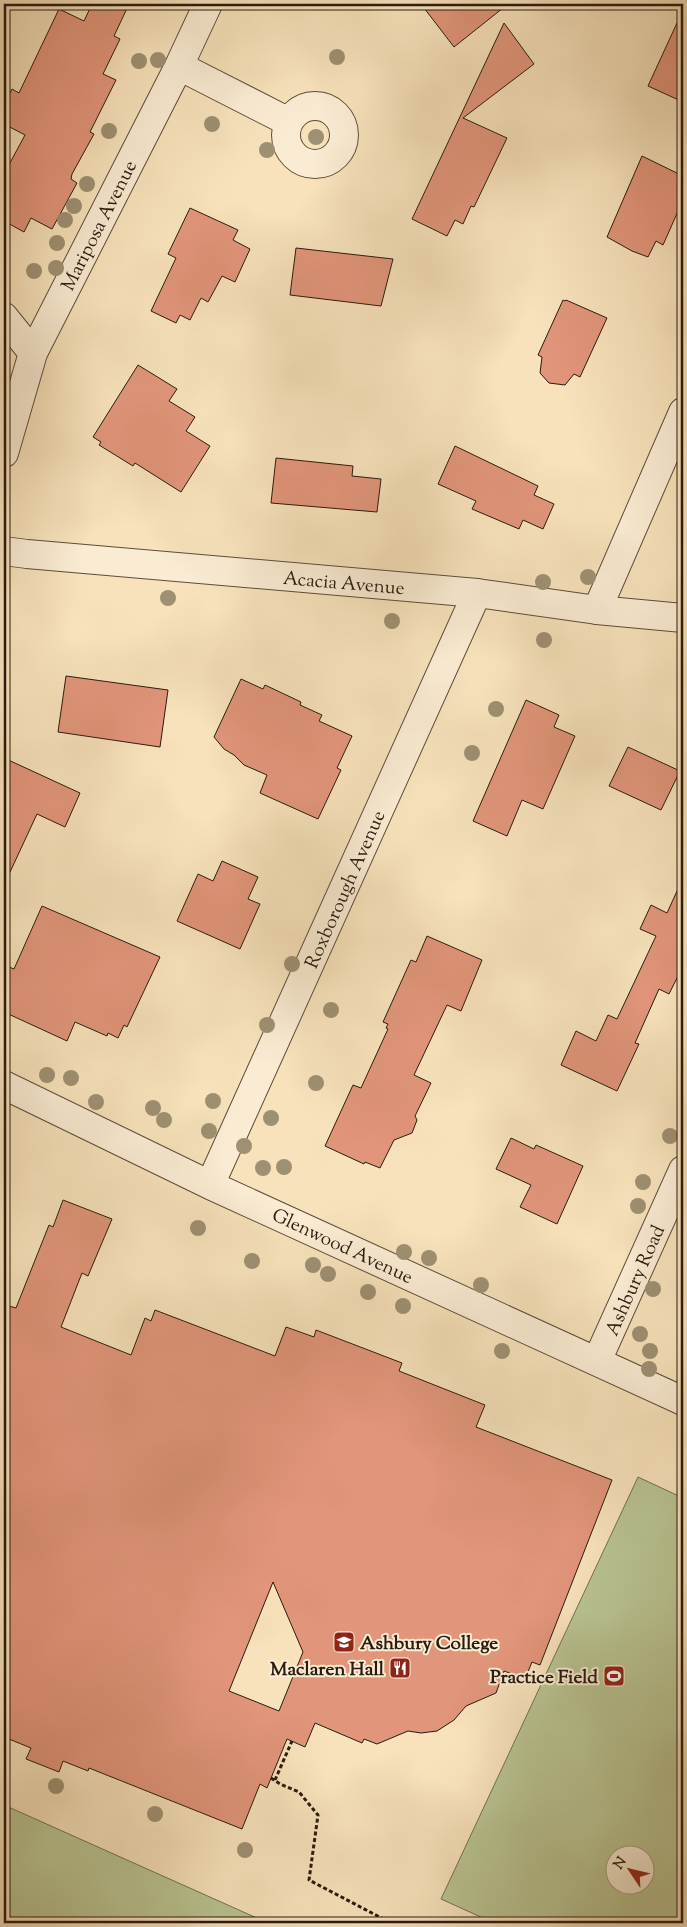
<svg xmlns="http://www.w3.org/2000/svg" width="687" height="1927" font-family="'Sorts Mill Goudy',serif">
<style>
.green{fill:#b9c492;stroke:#726f50;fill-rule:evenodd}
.building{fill:#e1957a;stroke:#2a1a0f;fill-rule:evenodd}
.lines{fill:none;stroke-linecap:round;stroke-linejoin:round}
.minor-casing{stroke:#5d4c3a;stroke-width:30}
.tertiary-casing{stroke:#5d4c3a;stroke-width:30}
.path{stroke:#2a1a0f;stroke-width:3;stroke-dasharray:4 2.5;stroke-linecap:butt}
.minor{stroke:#faecd3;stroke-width:28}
.tertiary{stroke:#faecd3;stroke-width:28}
.tree{fill:#9e9072}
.labels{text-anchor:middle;stroke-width:4;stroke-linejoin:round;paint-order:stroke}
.street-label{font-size:19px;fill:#2a1a0f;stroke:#faecd3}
.poi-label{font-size:19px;font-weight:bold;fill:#2a1a0f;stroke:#faecd3;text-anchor:end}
</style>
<rect width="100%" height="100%" fill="#f7e2bb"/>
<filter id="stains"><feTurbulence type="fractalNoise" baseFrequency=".004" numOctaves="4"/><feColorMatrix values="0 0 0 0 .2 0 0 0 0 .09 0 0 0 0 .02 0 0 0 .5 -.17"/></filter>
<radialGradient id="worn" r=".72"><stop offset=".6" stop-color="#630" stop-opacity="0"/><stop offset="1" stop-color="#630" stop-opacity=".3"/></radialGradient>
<path class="green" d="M638 1477 683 1498V1923H494L441 1899ZM614 1854H644V1884H614Z
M4 1805 268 1923H4Z"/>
<path class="building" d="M92 4H129L114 36 120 39 103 74 116 80 90 132 94 134 72 174 71 179 77 183 52 229 31 218 24 232 4 221V174L25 135 4 124V104L12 89 19 93 59 9 84 21Z
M421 4H508L454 47Z
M683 10V102L648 86Z
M504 23 534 64 463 118 507 138 474 207 471 206 463 224 455 220 447 236 412 219Z
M642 156 683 176V200L663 245 656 241 648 257 632 251 607 237Z
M190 208 238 230 233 240 250 249 235 282 222 276 208 302 201 298 190 320 180 315 176 323 151 311 176 258 168 254Z
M296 248 393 259 381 306 290 295Z
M563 300 565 301 566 300 607 318 580 377 574 374 565 385 549 383 540 373 542 357 538 355Z
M138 365 177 389 169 401 195 417 186 431 210 446 181 492 135 463 133 466 99 445 101 442 93 437Z
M455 446 538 486 534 495 554 504 543 529 523 520 519 529 472 509 476 501 438 484Z
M276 458 353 466 352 476 381 479 377 512 271 503Z
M66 676 168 690 160 747 58 732Z
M241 679 263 689 265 685 301 702 300 705 322 715 319 721 352 736 337 768 341 770 318 819 260 793 267 775 244 765 234 755 224 749 214 737Z
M526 700 559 715 554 727 575 736 543 809 522 800 507 836 473 821Z
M628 747 680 771 661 810 609 786Z
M4 758 80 793 65 827 37 814 4 885Z
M222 861 258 877 248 899 260 904 240 949 177 921 198 874 213 881Z
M683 878V966L669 994 659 989 635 1043 639 1044 617 1091 561 1065 576 1031 596 1041 608 1015 617 1019 656 936 640 929 651 905 667 913Z
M42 906 160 957 127 1027 124 1025 118 1038 108 1033 107 1036 75 1022 67 1041 4 1012V965L14 969Z
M427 936 482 960 461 1011 447 1005 414 1075 431 1083 415 1116 417 1120 412 1133 394 1140 380 1168 365 1162 364 1164 325 1146 353 1085 361 1088 388 1029 386 1028 388 1024 383 1022 411 960 416 962Z
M511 1138 534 1149 536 1145 583 1166 557 1224 520 1207 531 1185 496 1169Z
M63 1200 112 1219 88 1276 82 1273 61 1327 131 1355 145 1318 151 1321 155 1310 275 1356 286 1327 314 1337 316 1330 402 1363 399 1371 485 1405 476 1427 612 1480 540 1665 532 1662 525 1679 504 1671 496 1693 466 1706 454 1720 437 1731 421 1733 408 1731 377 1744 364 1739 362 1743 315 1723 305 1747 287 1739 267 1788 260 1784 242 1829 89 1768 88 1771 63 1761 59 1772 26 1759 31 1748 4 1737V1320L9 1306 16 1308 49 1225 53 1227ZM273 1582 303 1652 279 1711 229 1691Z"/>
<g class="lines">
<g class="minor-casing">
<path id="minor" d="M179 66 289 122
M286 135a29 29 0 1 1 58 0a29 29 0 1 1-58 0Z
M4 317 33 353
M4 453 33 353 179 66 208 4
M597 610 683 412
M4 1085 210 1185 683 1401
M210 1185 477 593
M597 1361 683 1170"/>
</g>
<g class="tertiary-casing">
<path id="tertiary" d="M4 551 27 554 477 593 597 610 683 618"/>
</g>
<path class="path" d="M271 1778 280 1784 299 1792 318 1815 309 1880 391 1923
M275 1780 292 1741"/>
<use href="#minor" class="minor"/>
<use href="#tertiary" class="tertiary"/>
</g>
<g class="tree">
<circle cx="337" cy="57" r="8"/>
<circle cx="158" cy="60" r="8"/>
<circle cx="139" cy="61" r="8"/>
<circle cx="212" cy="124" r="8"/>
<circle cx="109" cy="131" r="8"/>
<circle cx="316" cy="137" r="8"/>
<circle cx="267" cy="150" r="8"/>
<circle cx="87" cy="184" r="8"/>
<circle cx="74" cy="206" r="8"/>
<circle cx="65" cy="220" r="8"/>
<circle cx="57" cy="243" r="8"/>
<circle cx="56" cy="268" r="8"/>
<circle cx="34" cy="271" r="8"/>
<circle cx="588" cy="577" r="8"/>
<circle cx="543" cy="582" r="8"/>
<circle cx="168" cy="598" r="8"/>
<circle cx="392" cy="621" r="8"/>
<circle cx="544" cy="640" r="8"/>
<circle cx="496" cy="709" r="8"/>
<circle cx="472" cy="753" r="8"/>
<circle cx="292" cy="964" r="8"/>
<circle cx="331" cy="1010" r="8"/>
<circle cx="267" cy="1025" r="8"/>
<circle cx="47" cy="1075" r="8"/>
<circle cx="71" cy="1078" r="8"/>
<circle cx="316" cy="1083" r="8"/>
<circle cx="213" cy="1101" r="8"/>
<circle cx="96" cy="1102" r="8"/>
<circle cx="153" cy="1108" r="8"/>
<circle cx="271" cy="1118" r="8"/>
<circle cx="164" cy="1120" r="8"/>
<circle cx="209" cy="1131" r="8"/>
<circle cx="670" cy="1136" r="8"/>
<circle cx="244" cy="1146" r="8"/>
<circle cx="284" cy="1167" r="8"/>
<circle cx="263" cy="1168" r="8"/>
<circle cx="643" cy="1182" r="8"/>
<circle cx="638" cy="1206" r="8"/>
<circle cx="198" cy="1228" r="8"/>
<circle cx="404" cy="1252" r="8"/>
<circle cx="429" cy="1258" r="8"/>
<circle cx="252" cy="1261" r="8"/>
<circle cx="313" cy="1265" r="8"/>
<circle cx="328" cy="1274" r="8"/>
<circle cx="481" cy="1285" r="8"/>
<circle cx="653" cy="1289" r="8"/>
<circle cx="368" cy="1292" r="8"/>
<circle cx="403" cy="1306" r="8"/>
<circle cx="640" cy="1334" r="8"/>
<circle cx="502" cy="1351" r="8"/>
<circle cx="650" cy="1351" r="8"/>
<circle cx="649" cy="1369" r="8"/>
<circle cx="56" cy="1786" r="8"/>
<circle cx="155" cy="1814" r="8"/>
<circle cx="245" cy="1850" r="8"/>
</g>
<defs>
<g id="school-square" transform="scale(1.125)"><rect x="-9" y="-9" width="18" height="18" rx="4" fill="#8f2418" stroke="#faecd3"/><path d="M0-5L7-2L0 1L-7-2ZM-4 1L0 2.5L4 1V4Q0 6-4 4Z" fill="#fff"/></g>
<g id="restaurant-square" transform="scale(1.125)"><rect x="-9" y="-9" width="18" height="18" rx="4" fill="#8f2418" stroke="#faecd3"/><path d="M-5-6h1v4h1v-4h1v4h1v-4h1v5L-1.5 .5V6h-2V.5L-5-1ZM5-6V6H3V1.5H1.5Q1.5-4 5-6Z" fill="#fff"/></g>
<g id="stadium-square" transform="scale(1.125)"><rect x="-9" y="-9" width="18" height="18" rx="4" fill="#8f2418" stroke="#faecd3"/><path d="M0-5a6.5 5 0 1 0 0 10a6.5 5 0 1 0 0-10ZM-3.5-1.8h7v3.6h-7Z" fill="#fff"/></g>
</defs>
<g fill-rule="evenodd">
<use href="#school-square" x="344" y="1642"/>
<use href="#restaurant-square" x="400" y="1668"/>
<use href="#stadium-square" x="614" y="1676"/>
</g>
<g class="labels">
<g class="street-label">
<text transform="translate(98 225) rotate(-63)" y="7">Mariposa Avenue</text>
<text transform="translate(344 582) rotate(5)" y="7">Acacia Avenue</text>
<text transform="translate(344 889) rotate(-66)" y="7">Roxborough Avenue</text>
<text transform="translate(343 1245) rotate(25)" y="7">Glenwood Avenue</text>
<text transform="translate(634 1280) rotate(-66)" y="7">Ashbury Road</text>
</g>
<g class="poi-label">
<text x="360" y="1649" text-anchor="start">Ashbury College</text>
<text x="384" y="1675">Maclaren Hall</text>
<text x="598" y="1683">Practice Field</text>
</g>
</g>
<rect width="687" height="1927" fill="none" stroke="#f7e2bb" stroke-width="20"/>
<rect x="5" y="5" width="677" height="1917" fill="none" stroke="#2a1a0f" stroke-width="2.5"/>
<rect x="10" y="10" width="667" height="1907" fill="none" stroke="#2a1a0f"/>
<g transform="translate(630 1870) rotate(305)"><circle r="24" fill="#faecd3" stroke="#a79885"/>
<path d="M0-4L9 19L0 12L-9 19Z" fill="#8f2418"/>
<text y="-8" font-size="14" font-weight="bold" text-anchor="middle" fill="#2a1a0f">N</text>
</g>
<rect width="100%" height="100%" filter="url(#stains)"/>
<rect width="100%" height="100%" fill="url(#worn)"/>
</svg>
